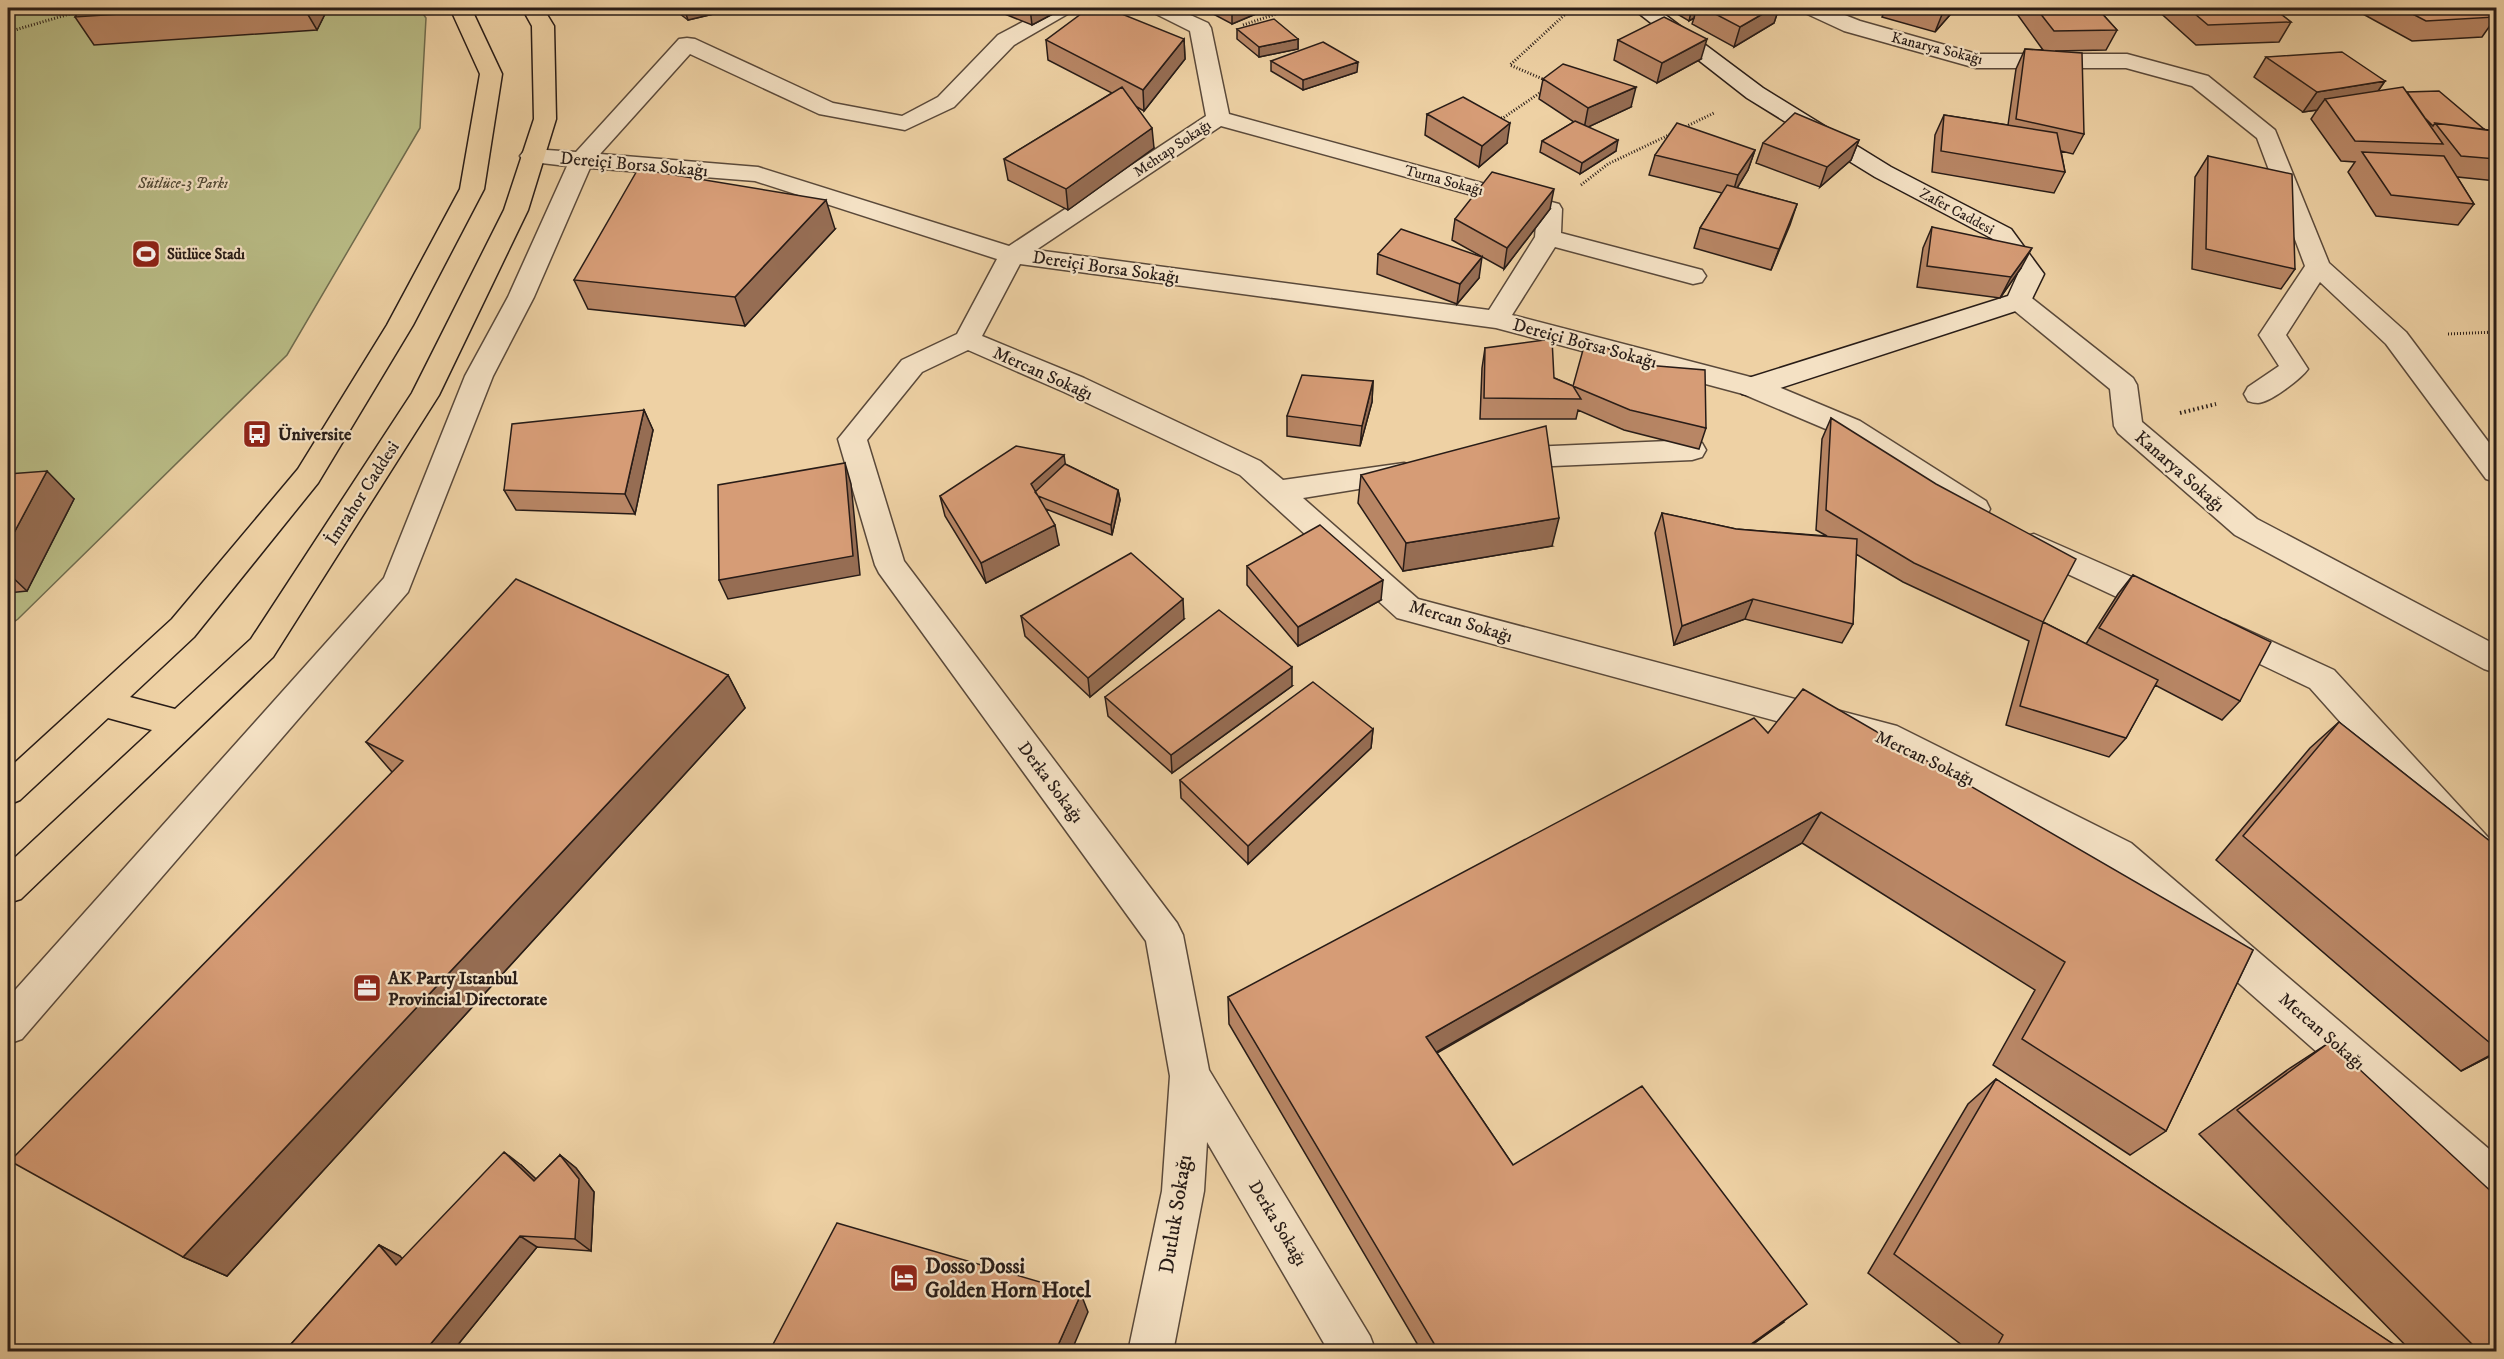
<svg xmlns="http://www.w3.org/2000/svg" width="2504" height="1359" font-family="'IM FELL DW Pica',serif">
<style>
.green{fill:#b9bc86;stroke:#706c4e;stroke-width:1.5}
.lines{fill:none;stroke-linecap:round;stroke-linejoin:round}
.street-casing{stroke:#5a493a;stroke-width:3}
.secondary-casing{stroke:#281c17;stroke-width:3}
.primary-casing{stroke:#281c17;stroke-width:3}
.path-far1{stroke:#281c17;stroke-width:3;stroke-dasharray:1 2;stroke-linecap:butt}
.path{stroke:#281c17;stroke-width:4;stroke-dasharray:1.5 3;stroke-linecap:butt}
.street{fill:#f4e1c4;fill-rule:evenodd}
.secondary{fill:#f4e1c4;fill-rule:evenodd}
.primary{fill:#eed1a4;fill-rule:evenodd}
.wall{fill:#b88665;stroke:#281c17;stroke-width:1.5}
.shaded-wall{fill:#966d53;stroke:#281c17;stroke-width:1.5}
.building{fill:#d69c76;stroke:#281c17;stroke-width:1.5}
.labels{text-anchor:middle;stroke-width:4.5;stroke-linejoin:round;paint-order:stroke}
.far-street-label{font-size:15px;fill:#281c17;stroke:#f4e1c4}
.far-park-label{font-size:15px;font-style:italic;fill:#544c38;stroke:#f4e1c4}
.far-poi-label{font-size:15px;font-weight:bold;fill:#281c17;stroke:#f4e1c4;text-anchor:start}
.street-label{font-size:18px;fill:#281c17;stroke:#f4e1c4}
.poi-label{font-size:18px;font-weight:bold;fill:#281c17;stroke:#f4e1c4;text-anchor:start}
.near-street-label{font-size:21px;fill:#281c17;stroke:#f4e1c4}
.near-poi-label{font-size:21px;font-weight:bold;fill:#281c17;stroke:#f4e1c4;text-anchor:start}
</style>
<rect width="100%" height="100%" fill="#eed1a4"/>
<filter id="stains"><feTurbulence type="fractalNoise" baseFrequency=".00333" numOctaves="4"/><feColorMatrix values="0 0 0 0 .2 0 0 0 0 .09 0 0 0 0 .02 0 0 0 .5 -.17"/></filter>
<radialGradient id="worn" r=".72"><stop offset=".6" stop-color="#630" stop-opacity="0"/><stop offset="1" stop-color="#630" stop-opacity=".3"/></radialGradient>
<path class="green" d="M8 8H419L426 18 420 128 287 355 18 619 8 626Z"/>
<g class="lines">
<g class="street-casing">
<path id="street" d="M1049 8H1075L1071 12 1014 45 954 107 905 130 819 114 690 54 600 154 758 167 1009 246 1206 116 1190 31 1152 12 1148 8H1175L1208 23 1211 28 1229 114 1559 204 1562 209 1561 233 1702 270 1706 276 1702 282 1693 284 1555 247 1512 315 1762 380 1860 421 1986 501 1990 509 1986 517 1975 520 1964 517 1840 435 1743 394 1496 328 1020 264 982 336 1084 378 1260 461 1283 480 1404 463 1414 466 1419 473 1414 480 1303 498 1418 599 1897 726 2131 843 2496 1155V1203L2481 1197 2105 865 1876 748 1397 618 1240 475 1064 392 968 350 922 372 867 440 904 561 1177 923 1183 935 1209 1070 1370 1336 1376 1352H1329L1207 1142 1204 1191 1173 1352H1128L1162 1191 1170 1076 1146 941 879 573 875 565 838 439 902 360 957 334 997 259 755 181 590 168 534 297 493 376 408 592 22 1039 8 1044V998L384 578 465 376 508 297 567 166 524 161 520 156 524 151 532 149 576 152 679 39 687 38 695 39 833 103 902 116 938 97 998 35ZM1221 126 1537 213 1535 237 1489 310 1036 250Z
M1799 8H1827L1860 21 1977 54H2127L2208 76 2275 130 2329 263 2406 332 2496 452V482L2486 479 2386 344 2320 282 2286 335 2308 369C2302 378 2270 403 2258 403 2255 403 2251 402 2248 401L2244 394 2248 387 2279 366 2259 335 2305 266 2257 138 2192 86 2126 68H1976L1844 31 1803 12Z
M2019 293 2028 295 2133 378 2137 385 2142 422 2257 519 2496 645V673L2484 669 2235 535 2118 433 2114 426 2110 389 2010 307 2006 301 2010 295Z
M1692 440 1702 443 1706 450 1702 457 1692 460 1505 468 1495 465 1490 458 1495 451 1505 448Z
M2034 534 2175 596 2180 605 2175 614 2164 617 2153 614 2023 553 2019 545 2023 537Z
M2225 620 2334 670 2496 846V887L2483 882 2310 688 2214 642 2209 633 2214 624Z"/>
</g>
<g class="secondary-casing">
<path id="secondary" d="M1632 8H1656L1763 88 1891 167 2011 229 2044 274 2028 307 1762 394 1752 396 1742 394 1738 387 1742 380 2008 296 2018 274 1993 239 1875 177 1747 98Z"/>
</g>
<g class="primary-casing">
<path id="primary" d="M450 8H471L502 74 484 189 413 325 318 483 194 637 130 697 175 709 251 639 412 393 504 210 534 119 532 26 522 8H543L554 26 556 119 528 210 439 395 273 657 21 899 8 903V864L152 730 108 718 20 800 8 805V769L172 619 298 469 387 325 460 189 480 74Z"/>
</g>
<path class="path-far1" d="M1243 25 1291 9 1289 8
M8 32 90 8
M1545 80 1510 65 1572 8
M1498 118H1503L1544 90
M1683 128 1714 113
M1581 185 1608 164 1671 134
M2448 334 2496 332"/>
<path class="path" d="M2180 413 2216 404"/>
<use href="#street" class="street"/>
<use href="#secondary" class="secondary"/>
<use href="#primary" class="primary"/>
</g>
<path class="wall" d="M81 8H328L317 30 94 45 75 17Z
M672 8H739L688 20Z
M990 8H1064L1032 25Z
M1202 8H1270L1232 24Z
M1667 8H1779L1774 23 1734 47 1692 24 1694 18 1689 21Z
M1886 8H1956L1935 32 1882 17Z
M2020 8H2097L2117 30 2106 50 2056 51 2084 134 2073 154 2061 151 2065 172 2054 193 1932 172 1935 135 1944 115 2008 125 2016 69 2025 49 2043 50 2017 14Z
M2155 8H2273L2291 22 2279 42 2196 45Z
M2352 8H2490H2480L2496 17 2482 37 2412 41Z
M1237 29 1298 39V49L1259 57 1237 39Z
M1184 39 1185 59 1144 111 1137 107 1154 148 1068 210 1008 180 1004 159 1112 93 1048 60 1046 40Z
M1618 40 1701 59 1657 83 1614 60Z
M2266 57 2385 81 2378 91 2407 92 2485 130 2496 131V181L2457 177 2474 204 2458 225 2376 216 2348 172 2355 162 2341 161 2311 119 2317 110 2303 112 2254 77Z
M1271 61 1357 72 1303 90 1271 71Z
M1543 79 1631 107 1588 127 1616 151 1580 174 1540 152 1542 141 1574 122 1539 99Z
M1427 114 1507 143 1479 167 1425 135Z
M1859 140 1851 160 1820 187 1756 163 1763 143Z
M1755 150 1748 170 1737 188 1797 204 1771 270 1694 248 1700 228 1722 193 1649 175 1655 155Z
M2208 156 2295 269 2281 289 2192 269 2195 177Z
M1550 209 1504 269 1452 240 1455 219Z
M1932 227 2021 268 2000 298 1917 287 1923 248Z
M835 229 745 326 588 309 574 280Z
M1378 254 1479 278 1457 304 1377 274Z
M1485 348 1573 386 1706 428 1699 449 1624 430 1578 410 1576 419H1480L1482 368Z
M1373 381 1372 402 1360 446 1287 436V416Z
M644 410 653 430 635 514 516 510 504 490Z
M1831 418 2043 622 2086 644 2118 594 2133 575 2240 701 2222 720 2155 685 2126 738 2109 757 2006 725 2029 641 1903 582 1856 554 1853 624 1842 643 1745 619 1674 645 1655 533 1662 513 1736 529 1827 536 1816 530 1822 439Z
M1065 464 1118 490 1120 500 1112 535 1046 509 1059 545 986 583 945 516 940 496Z
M8 474 74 499 27 591 8 593Z
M1361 475 1552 546 1403 571 1358 503Z
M1247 566 1381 600 1298 646 1247 585Z
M1021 616 1184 619 1090 697 1025 636Z
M728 675 745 708 227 1276 183 1257 392 772 366 742Z
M1292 686 1172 773 1108 716 1105 697Z
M2339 722 2496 846V1053L2461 1071 2216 860 2310 748Z
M1373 729 1371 748 1248 864 1181 798 1180 780Z
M1768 733 2253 950 2166 1131 2130 1155 1993 1065 2035 990 1802 843 1437 1053 1513 1165 1784 1322 1742 1352H1422L1229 1024 1228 997Z
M2330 1042 2496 1352H2412L2199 1134 2290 1068Z
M1996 1079 2405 1352H1971L1868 1273 1968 1104Z
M2496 1133V1143L2490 1137Z
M560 1155 576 1168 594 1192 591 1251 537 1247 452 1352H284L379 1245 400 1256 402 1259 521 1165 536 1179Z"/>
<path class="shaded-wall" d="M304 8H328L317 30Z
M684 8H739L688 20Z
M1030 8H1064L1032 25Z
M1232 8H1270L1232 24Z
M1692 8H1696L1694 18 1689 21Z
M1773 8H1779L1774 23 1734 47 1740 27Z
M1946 8H1956L1935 32 1943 12Z
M1184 39 1185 59 1144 111 1143 90Z
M1298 39V49L1259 57V47Z
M1707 39 1701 59 1657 83 1662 63Z
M1358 62 1357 72 1303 90V80Z
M2385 81 2371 101 2325 99 2317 110 2303 112 2317 92Z
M1636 87 1631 107 1584 129 1588 108Z
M1510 123 1507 143 1479 167 1482 146Z
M1152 128 1154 148 1068 210 1066 189Z
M1618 140 1616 151 1580 174 1582 163Z
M1859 140 1851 160 1820 187 1827 167Z
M1755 150 1748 170 1732 196 1738 175Z
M1554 189 1550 209 1504 269 1507 248Z
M826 200 835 229 745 326 735 297Z
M1797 204 1790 225 1771 270 1779 249Z
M2032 248 2021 268 2000 298 2011 277Z
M1482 257 1479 278 1457 304 1460 284Z
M1373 381 1372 402 1360 446 1362 426Z
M644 410 653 430 635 514 625 494Z
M1064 455 1067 475 1032 494 1031 484Z
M845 463 851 484 860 575 728 599 719 580Z
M47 471 74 499 27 591 8 573V544Z
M1118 490 1120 500 1112 535 1111 525Z
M1559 518 1552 546 1403 571 1406 543Z
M1055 525 1059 545 986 583 981 563Z
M1383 580 1381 600 1298 646V627Z
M1183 599 1184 619 1090 697 1088 678Z
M1753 599 1745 619 1674 645 1682 626Z
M1292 667V686L1172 773 1171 755Z
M728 675 745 708 227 1276 183 1257Z
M1373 729 1371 748 1248 864V846Z
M1821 812 1802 843 1419 1062 1426 1037Z
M2496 1052V1053L2461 1071Z
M504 1152 521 1165 551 1193 534 1181Z
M560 1155 576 1168 594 1192 591 1251 575 1239Z
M520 1236 537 1247 452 1352H424Z
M379 1245 400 1256 417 1276 396 1265Z
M1081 1294 1088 1312 1071 1352H1055Z
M1807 1304 1742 1352H1740Z"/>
<path class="building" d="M81 8H213L75 17Z
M1089 8H1107L1184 39 1143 90 1046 40Z
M1704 8H1773L1740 27Z
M1927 8H1946L1943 12Z
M2036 8H2097L2117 30 2054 31Z
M2188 8H2273L2291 22 2208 25Z
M2401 8H2479L2496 17 2426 21Z
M1664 17 1707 39 1662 63 1618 40Z
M1274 19 1298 39 1259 47 1237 29Z
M1323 42 1358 62 1303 80 1271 61Z
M2025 49 2082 53 2084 134 2016 119Z
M2342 52 2385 81 2317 92 2266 57Z
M1563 64 1636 87 1588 108 1543 79Z
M1122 87 1152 128 1066 189 1004 159Z
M2403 87 2443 144 2355 141 2325 99Z
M2439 91 2485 130 2435 123 2433 126 2425 118 2407 92Z
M1463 97 1510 123 1482 146 1427 114Z
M1795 113 1859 140 1827 167 1763 143Z
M1944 115 2057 133 2065 172 1941 151Z
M1575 121 1618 140 1582 163 1542 141Z
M1677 123 1755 150 1738 175 1655 155Z
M2435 123 2496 131V159L2461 156Z
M2362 152 2444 156 2474 204 2391 195Z
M2208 156 2292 174 2295 269 2206 249Z
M638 169 826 200 735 297 574 280Z
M1492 172 1554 189 1507 248 1455 219Z
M1727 185 1797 204 1779 249 1700 228Z
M1932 227 2032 248 2011 277 1927 266Z
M1401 229 1482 257 1460 284 1378 254Z
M1552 339 1554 378 1573 386 1581 399 1484 398 1485 348Z
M1586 339 1646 365 1705 370 1706 428 1630 410 1573 386Z
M1302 375 1373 381 1362 426 1287 416Z
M644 410 625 494 504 490 512 424Z
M1831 418 1936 484 2076 559 2043 622 1914 563 1826 510Z
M1546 426 1559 518 1406 543 1361 475Z
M1016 446 1064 455 1031 484 1055 525 981 563 940 496Z
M845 463 853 556 719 580 718 485Z
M1065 464 1118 490 1111 525 1038 496 1035 492Z
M47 471 8 544V474Z
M1662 513 1736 529 1857 539 1853 624 1753 599 1682 626Z
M1320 525 1383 580 1298 627 1247 566Z
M1131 553 1183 599 1088 678 1021 616Z
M2133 575 2271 642 2240 701 2099 628Z
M516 579 728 675 183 1257 10 1161 403 761 366 742Z
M1219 610 1292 667 1171 755 1105 697Z
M2043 622 2158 680 2126 738 2020 706Z
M1313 682 1373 729 1248 846 1180 780Z
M1803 689 2253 950 2166 1131 2022 1039 2065 962 1821 812 1426 1037 1513 1165 1642 1086 1807 1304 1740 1352H1439L1228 997 1754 718 1768 733Z
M2339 722 2496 846V1048L2243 836Z
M2330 1042 2496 1196V1352H2480L2237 1110Z
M1996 1079 2405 1352H1994L2003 1335 1894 1254Z
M504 1152 534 1181 560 1155 579 1179 575 1239 520 1236 424 1352H284L379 1245 396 1265Z
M837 1223 1081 1294 1055 1352H769Z"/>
<defs>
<g id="stadium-square" transform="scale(1.5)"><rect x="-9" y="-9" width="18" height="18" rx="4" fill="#8f2418" stroke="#f4e1c4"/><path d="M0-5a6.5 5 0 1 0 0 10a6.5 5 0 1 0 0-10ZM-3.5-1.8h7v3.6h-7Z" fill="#fff"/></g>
<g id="bus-square" transform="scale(1.5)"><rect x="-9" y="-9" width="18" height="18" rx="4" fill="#8f2418" stroke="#f4e1c4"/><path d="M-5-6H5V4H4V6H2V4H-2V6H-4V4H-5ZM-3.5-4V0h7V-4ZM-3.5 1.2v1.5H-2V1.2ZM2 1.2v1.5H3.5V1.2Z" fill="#fff"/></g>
<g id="office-square" transform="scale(1.5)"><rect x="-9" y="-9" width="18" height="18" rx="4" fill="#8f2418" stroke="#f4e1c4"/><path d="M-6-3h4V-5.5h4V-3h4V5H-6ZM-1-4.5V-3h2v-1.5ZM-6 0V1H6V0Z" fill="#fff"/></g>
<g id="hotel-square" transform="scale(1.5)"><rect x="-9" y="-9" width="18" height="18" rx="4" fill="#8f2418" stroke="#f4e1c4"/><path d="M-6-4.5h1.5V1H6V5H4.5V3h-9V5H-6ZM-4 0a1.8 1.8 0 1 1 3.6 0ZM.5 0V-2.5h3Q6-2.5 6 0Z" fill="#fff"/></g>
</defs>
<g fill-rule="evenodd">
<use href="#stadium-square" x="146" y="254"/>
<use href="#bus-square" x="257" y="434"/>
<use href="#office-square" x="367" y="988"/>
<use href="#hotel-square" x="904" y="1278"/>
</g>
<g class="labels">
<g class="far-street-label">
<text transform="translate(1937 48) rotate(14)" y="5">Kanarya Sokağı</text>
<text transform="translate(1172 148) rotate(-34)" y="5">Mehtap Sokağı</text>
<text transform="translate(1444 180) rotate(15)" y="5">Turna Sokağı</text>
<text transform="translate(1957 211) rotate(28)" y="5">Zafer Caddesi</text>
</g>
<g class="far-park-label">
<text x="183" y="188">Sütlüce-3 Parkı</text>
</g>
<g class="far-poi-label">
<text x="167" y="259">Sütlüce Stadı</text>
</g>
<g class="street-label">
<text transform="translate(634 164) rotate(5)" y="6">Dereiçi Borsa Sokağı</text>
<text transform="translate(1106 267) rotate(8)" y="6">Dereiçi Borsa Sokağı</text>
<text transform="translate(1585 343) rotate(15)" y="6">Dereiçi Borsa Sokağı</text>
<text transform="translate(1043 373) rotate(24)" y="6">Mercan Sokağı</text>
<text transform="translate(2180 471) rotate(41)" y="6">Kanarya Sokağı</text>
<text transform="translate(362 493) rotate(-57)" y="6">İmrahor Caddesi</text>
<text transform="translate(1461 621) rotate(17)" y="6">Mercan Sokağı</text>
<text transform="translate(1925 758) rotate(25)" y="6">Mercan Sokağı</text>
<text transform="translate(1051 782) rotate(53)" y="6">Derka Sokağı</text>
<text transform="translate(2322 1031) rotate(41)" y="6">Mercan Sokağı</text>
<text transform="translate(1278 1223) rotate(59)" y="6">Derka Sokağı</text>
</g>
<g class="poi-label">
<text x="278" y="440">Üniversite</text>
<text x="388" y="984">AK Party Istanbul<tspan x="388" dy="21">Provincial Directorate</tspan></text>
</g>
<g class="near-street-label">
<text transform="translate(1175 1214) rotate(-81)" y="7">Dutluk Sokağı</text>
</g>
<g class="near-poi-label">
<text x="925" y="1273">Dosso Dossi<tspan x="925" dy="24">Golden Horn Hotel</tspan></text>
</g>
</g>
<rect width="2504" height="1359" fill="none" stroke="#eed1a4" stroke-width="30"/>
<rect x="9" y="9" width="2486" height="1341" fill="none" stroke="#281c17" stroke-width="3"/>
<rect x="15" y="15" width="2474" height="1329" fill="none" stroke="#281c17" stroke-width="1.5"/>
<rect width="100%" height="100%" filter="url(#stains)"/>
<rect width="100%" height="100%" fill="url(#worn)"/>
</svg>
